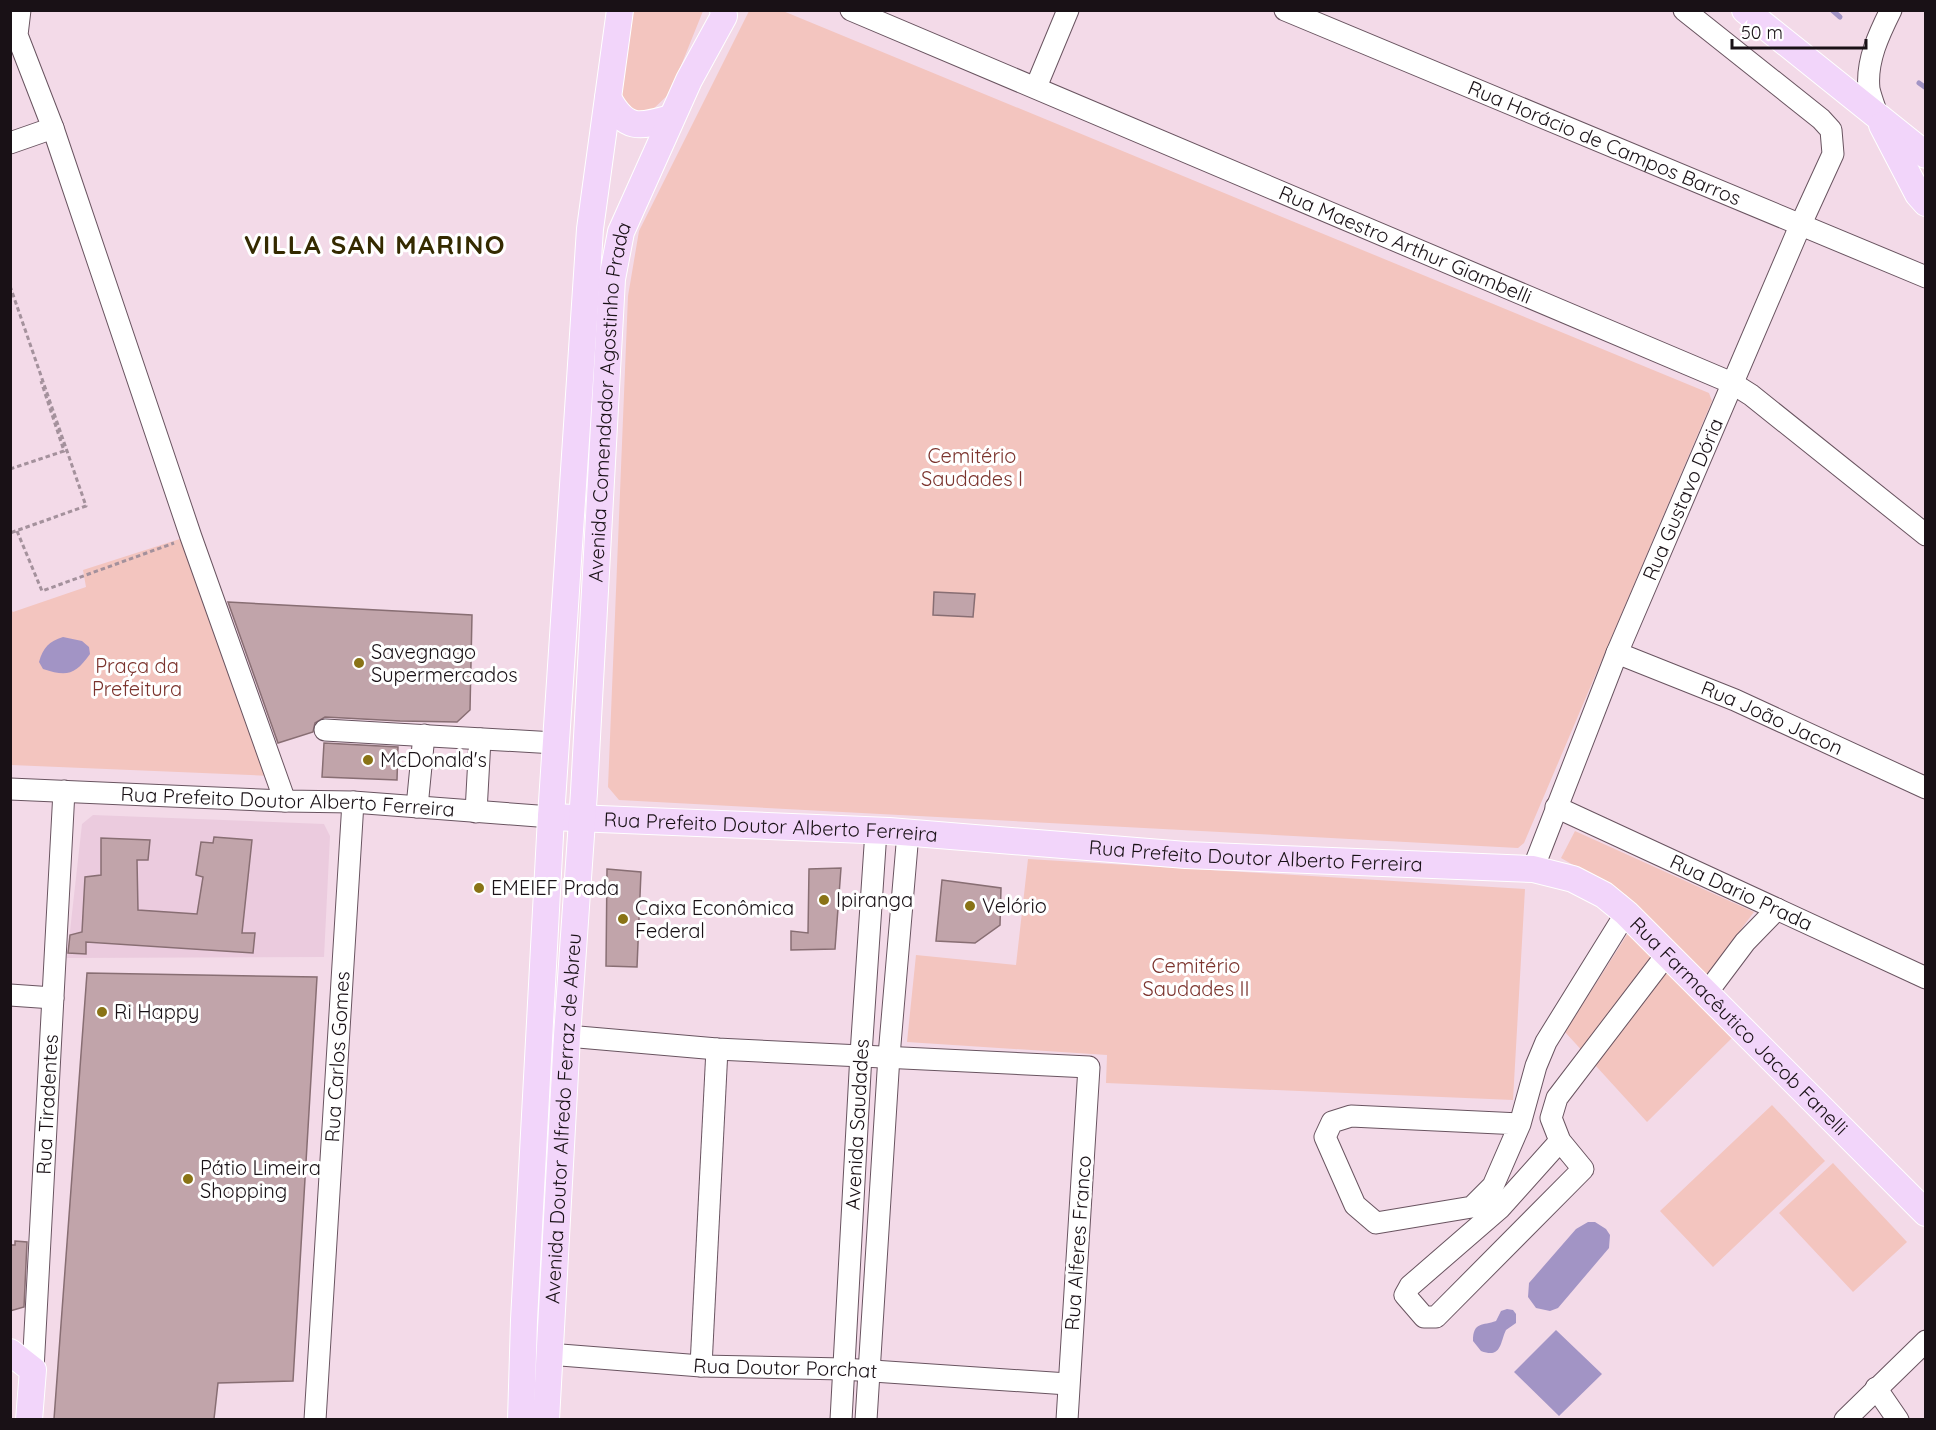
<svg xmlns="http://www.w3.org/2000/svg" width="1936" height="1430" font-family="Quicksand,sans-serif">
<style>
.built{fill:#ebcbde}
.green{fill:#f3c5bf}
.water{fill:#a294c5}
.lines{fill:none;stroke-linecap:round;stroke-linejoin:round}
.stream{stroke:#a294c5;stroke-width:5}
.building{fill:#c1a4aa;stroke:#886e73;stroke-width:1.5}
.minor-casing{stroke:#695460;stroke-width:23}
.major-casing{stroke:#fff;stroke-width:28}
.path{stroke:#a4919c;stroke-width:3;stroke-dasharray:4.5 3;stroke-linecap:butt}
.minor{stroke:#fff;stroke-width:21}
.major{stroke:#f2d5fa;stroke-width:26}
.poi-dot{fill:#897316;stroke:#fff;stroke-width:2}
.labels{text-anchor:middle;stroke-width:6;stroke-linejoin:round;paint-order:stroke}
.street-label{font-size:20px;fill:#191116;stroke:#fff}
.park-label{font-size:20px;fill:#7c342e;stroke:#fff}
.poi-label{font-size:20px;fill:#191116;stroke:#fff;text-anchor:start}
.district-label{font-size:26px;font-weight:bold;letter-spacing:1.5px;fill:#342a00;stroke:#fff}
</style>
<rect width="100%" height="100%" fill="#f3dae8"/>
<path class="built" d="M93 815 324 824 330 836 324 957 67 958 82 824Z"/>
<path class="green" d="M629 11H703L670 93 649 113H633L618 97Z
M749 11H783L1709 393 1712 401 1524 843 1518 848 619 800 608 787 628 296 639 231Z
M186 537 271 776 11 765V610L13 612 86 587 83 570Z
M1575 831 1754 912 1706 976 1626 895 1561 858Z
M1028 859 1525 889 1513 1100 1106 1083 1107 1055 907 1042 916 955 1016 965Z
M1630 930 1734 1036 1647 1122 1565 1032Z
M1772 1105 1825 1161 1713 1267 1660 1211Z
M1833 1163 1907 1242 1853 1292 1779 1213Z"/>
<path class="water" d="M63 637 82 641 89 647 90 654C75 675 67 677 43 669L39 662C43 648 49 641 63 637Z
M1588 1222H1595L1606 1229 1610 1235 1609 1248 1558 1308 1550 1311 1536 1308 1528 1297 1529 1283 1576 1229Z
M1507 1309 1513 1310 1516 1314V1323L1506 1330C1500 1342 1502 1359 1481 1351L1473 1341C1473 1321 1483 1326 1496 1321L1501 1311Z
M1556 1330 1602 1374 1559 1416 1514 1372Z"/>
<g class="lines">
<path class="stream" d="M1832 10 1840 17
M1919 83 1926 88"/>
</g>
<path class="building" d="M934 592 975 594 973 617 933 615Z
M228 602 472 615 470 710 457 722 400 721 325 717 315 723 313 732 278 743Z
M324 743 398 747 397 780 322 777Z
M214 837 252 840 242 933H255L253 953 86 942V954L68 953 70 935 82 932 85 877 101 875V838L150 840 148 860H137L138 910 197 914 203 877 196 875 201 842 213 843Z
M841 868 835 949 791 950V931L808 933 809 869Z
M607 869 641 872 637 967 606 966Z
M942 880 1001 888 1000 925 975 943 936 941Z
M87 973 317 977 293 1381 218 1383 214 1419H54Z
M15 1241 27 1242 24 1307 10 1311V1245H15Z"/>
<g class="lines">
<g class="minor-casing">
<g id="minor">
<path d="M20 10 17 35 53 128 191 537 285 801"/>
<path id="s1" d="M851 10 1732 383 1751 395 1926 535"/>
<path id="s2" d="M1285 10 1926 277"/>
<path d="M1036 87 1068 10"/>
<path d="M1878 117C1875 108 1871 98 1869 89 1866 61 1879 34 1891 10"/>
<path d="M10 143 53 128"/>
<path id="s3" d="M1617 653 1735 700 1926 788"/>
<path d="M325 730 555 743"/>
<path id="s4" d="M10 789 285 801 353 802 551 817"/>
<path d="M417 807 424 735"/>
<path id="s5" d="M1556 807 1926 978"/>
<path d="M476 812 480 739"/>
<path id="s6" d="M1533 869 1617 653 1800 226 1833 154 1831 130 1821 119 1684 10"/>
<path d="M1706 994 1745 942 1777 909"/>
<path d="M10 995 53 998"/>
<path d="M567 1036 717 1049 1089 1067 1067 1420"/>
<path d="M1520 1124 1351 1116 1332 1122 1325 1137 1355 1205 1376 1223 1472 1207 1493 1186 1520 1124 1536 1066 1546 1042 1626 913"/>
<path d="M1560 1141 1500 1208 1410 1286 1405 1295 1424 1317H1436L1583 1169 1560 1141 1551 1118 1557 1098 1667 954"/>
<path id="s7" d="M525 1324C530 1340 529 1351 548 1354L701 1366 843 1369 1068 1384"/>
<path d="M701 1366 717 1049"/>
<path id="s8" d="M33 1370 64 791"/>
<path d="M1876 1388 1898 1420"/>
<path id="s9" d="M315 1420 353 802"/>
<path id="s10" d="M841 1420 861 1054 876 831"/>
<path d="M866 1420 889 1056 908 833"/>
<path d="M1845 1420 1926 1341"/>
</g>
</g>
<g class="major-casing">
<g id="major">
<path d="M1745 10 1926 155"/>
<path d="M608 98C626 131 639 127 671 118"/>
<path d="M1882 125 1918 194 1926 203"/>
<path id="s11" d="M551 817 889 831 1186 855 1533 869 1573 879 1604 895 1626 913 1926 1213"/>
<path d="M10 1352 33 1370 29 1420"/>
<path d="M521 1420 524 1320 551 817 590 229 620 10"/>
<path id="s12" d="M546 1420 567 1036 584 792 612 279 621 232 689 80 724 16 723 10"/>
</g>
</g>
<path class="path" d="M10 286 86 506 10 533
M10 469 64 451 41 381
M17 531 42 591 174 543"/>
<use href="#minor" class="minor"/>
<use href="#major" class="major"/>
</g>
<g class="poi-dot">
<circle cx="359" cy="663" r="6"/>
<circle cx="368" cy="760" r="6"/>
<circle cx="479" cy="888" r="6"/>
<circle cx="824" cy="900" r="6"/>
<circle cx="970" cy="906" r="6"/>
<circle cx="623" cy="919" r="6"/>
<circle cx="102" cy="1012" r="6"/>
<circle cx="188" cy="1179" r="6"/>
</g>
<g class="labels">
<g class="street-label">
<text dy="7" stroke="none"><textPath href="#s2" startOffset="346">Rua Horácio de Campos Barros</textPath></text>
<text dy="7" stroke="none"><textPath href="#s1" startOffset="602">Rua Maestro Arthur Giambelli</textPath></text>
<text dy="7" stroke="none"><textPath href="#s12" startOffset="1020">Avenida Comendador Agostinho Prada</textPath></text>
<text dy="7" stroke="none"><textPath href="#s6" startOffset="399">Rua Gustavo Dória</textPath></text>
<text dy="7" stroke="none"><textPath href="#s3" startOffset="168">Rua João Jacon</textPath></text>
<text dy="7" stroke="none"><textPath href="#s4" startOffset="278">Rua Prefeito Doutor Alberto Ferreira</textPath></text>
<text dy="7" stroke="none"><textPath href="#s11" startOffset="220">Rua Prefeito Doutor Alberto Ferreira</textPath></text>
<text dy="7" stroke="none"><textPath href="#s11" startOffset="706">Rua Prefeito Doutor Alberto Ferreira</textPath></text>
<text dy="7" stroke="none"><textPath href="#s5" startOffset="204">Rua Dario Prada</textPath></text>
<text dy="7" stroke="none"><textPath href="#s11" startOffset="1248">Rua Farmacêutico Jacob Fanelli</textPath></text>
<text dy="7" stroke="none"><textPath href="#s9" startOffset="364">Rua Carlos Gomes</textPath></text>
<text dy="7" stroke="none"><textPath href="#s8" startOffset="266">Rua Tiradentes</textPath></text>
<text dy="7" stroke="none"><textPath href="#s12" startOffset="302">Avenida Doutor Alfredo Ferraz de Abreu</textPath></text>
<text dy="7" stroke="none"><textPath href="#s10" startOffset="296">Avenida Saudades</textPath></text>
<text transform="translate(1078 1243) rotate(-86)" y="7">Rua Alferes Franco</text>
<text dy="7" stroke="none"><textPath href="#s7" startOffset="279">Rua Doutor Porchat</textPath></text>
</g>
<g class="park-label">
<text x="972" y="463">Cemitério<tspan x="972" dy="23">Saudades I</tspan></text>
<text x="137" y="673">Praça da<tspan x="137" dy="23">Prefeitura</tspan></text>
<text x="1196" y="973">Cemitério<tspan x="1196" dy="23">Saudades II</tspan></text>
</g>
<g class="poi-label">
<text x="371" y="659">Savegnago<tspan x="371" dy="23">Supermercados</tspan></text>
<text x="380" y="767">McDonald's</text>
<text x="491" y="895">EMEIEF Prada</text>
<text x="836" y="907">Ipiranga</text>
<text x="982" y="913">Velório</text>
<text x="635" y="915">Caixa Econômica<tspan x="635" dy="23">Federal</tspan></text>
<text x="114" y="1019">Ri Happy</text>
<text x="200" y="1175">Pátio Limeira<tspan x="200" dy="23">Shopping</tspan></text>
</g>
<g class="district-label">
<text x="375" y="254">VILLA SAN MARINO</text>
</g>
</g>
<rect width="1936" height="1430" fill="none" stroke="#191116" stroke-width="24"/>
<path d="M1732 39v9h134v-9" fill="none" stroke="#191116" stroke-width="3"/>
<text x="1741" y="39" font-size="18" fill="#191116" stroke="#ffffff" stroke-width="4.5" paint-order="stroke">50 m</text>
</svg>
